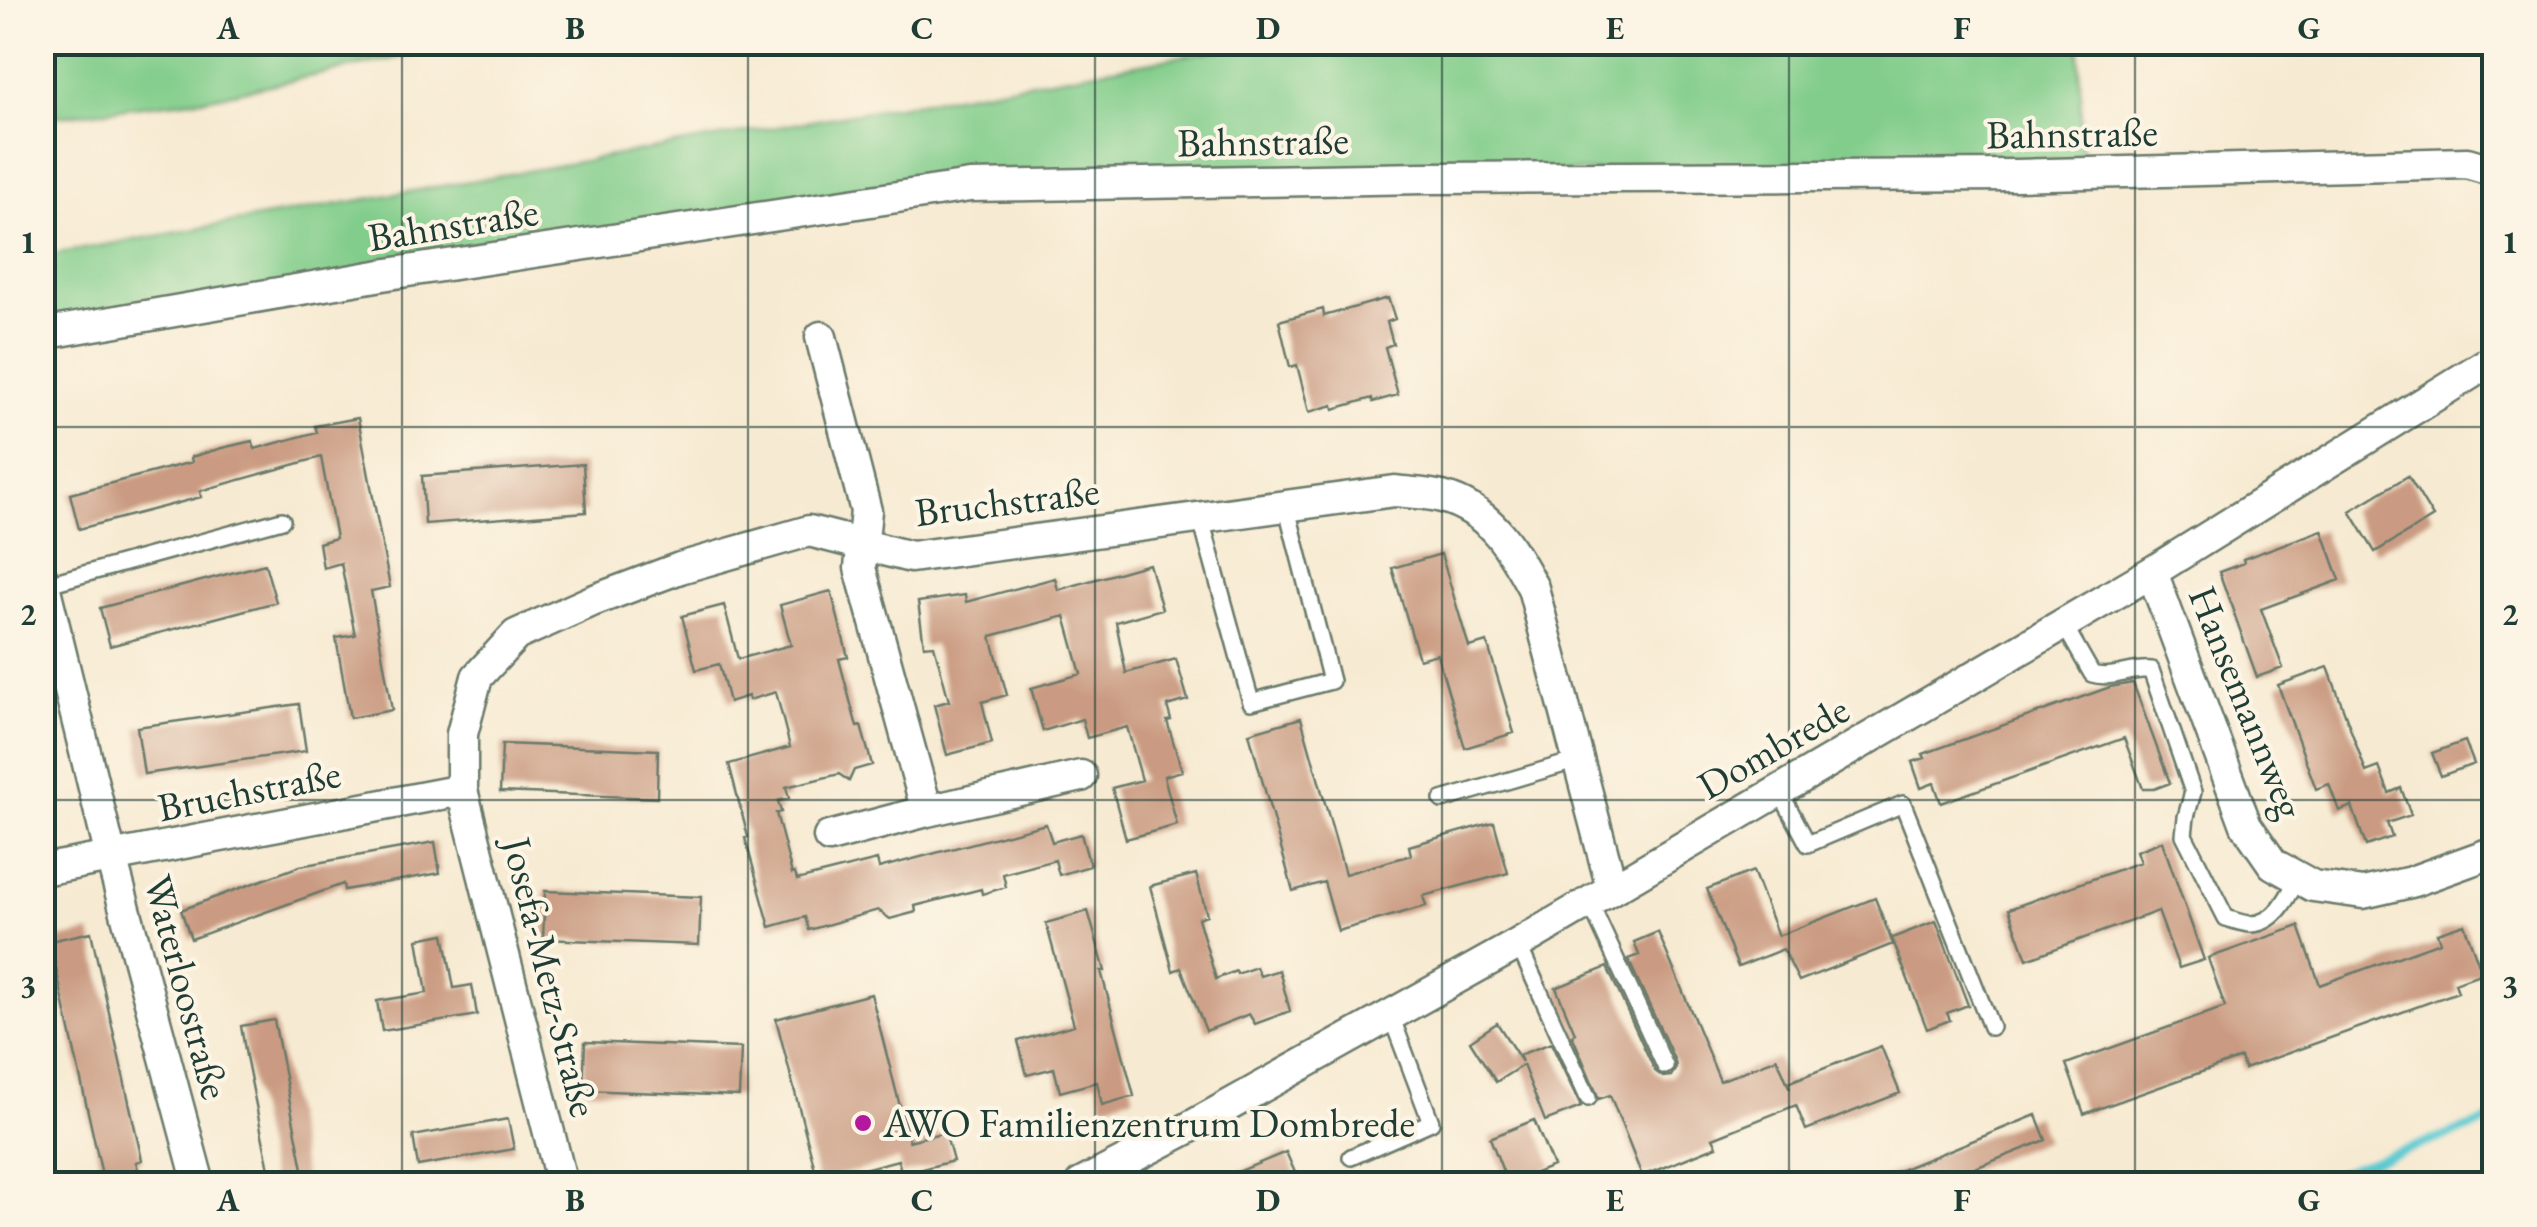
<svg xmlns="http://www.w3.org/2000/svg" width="2537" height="1227" font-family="'EB Garamond',serif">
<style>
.green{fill:#82cd8b;stroke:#508560;stroke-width:2.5}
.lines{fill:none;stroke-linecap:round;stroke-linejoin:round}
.stream{stroke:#5cc9d1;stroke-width:9}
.building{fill:#ca9b82}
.lane-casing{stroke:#6b7a6b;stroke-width:20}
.street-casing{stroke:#6b7a6b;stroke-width:35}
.lane{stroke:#fff;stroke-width:15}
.street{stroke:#fff;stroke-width:30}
.grid{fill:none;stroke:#1f3d34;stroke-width:2.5;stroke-opacity:0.55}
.poi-dot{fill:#b5179e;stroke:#fcf5e5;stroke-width:4}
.labels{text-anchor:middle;stroke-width:8;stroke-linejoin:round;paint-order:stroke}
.street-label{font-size:40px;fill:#1f3d34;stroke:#fcf5e5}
.poi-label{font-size:40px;fill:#1f3d34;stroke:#fcf5e5;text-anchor:start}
.neatline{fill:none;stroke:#1f3d34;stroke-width:4}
.grid-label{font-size:32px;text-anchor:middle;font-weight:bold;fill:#1f3d34}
</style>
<rect width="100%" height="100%" fill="#fcf5e5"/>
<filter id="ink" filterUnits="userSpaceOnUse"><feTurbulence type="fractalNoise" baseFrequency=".01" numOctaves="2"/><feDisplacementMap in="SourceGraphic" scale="20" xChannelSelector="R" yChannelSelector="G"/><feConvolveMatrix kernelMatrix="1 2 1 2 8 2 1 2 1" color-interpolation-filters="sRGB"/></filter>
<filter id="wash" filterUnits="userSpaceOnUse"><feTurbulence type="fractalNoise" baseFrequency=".0048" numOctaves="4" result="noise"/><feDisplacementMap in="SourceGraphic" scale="40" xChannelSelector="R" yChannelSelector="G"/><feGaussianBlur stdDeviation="2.25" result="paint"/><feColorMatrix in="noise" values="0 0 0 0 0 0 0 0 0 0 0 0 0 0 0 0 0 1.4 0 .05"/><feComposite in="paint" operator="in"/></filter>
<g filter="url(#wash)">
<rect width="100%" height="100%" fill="#f7ead2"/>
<path class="green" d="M43 42H466V43L209 98 43 118Z
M1256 43H2079L2082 160 971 186 43 322 42 256Z"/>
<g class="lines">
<path class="stream" d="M2309 1184 2494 1119"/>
</g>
<g id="blocks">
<path class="building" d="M1388 298 1395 319 1387 322 1393 344 1385 347 1398 395 1373 402 1372 398 1334 409 1333 405 1309 412 1297 365 1290 367 1279 321 1323 309 1324 316Z
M358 418 390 587 371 591 392 710 350 718 336 638 355 635 341 563 323 568 319 543 336 538 321 457 200 491 201 497 79 529 70 494 192 462 191 457 222 448 252 441 255 449 317 432 315 426Z
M583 464 586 512 425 524 422 476Z
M2408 476 2433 517 2375 552 2350 511Z
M2322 530 2340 580 2261 609 2283 668 2257 677 2219 572 2244 563 2243 559Z
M1441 554 1469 647 1487 642 1514 733 1465 748 1437 654 1419 659 1392 568Z
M265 564 276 602 110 646 100 608Z
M1149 564 1162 609 1116 622 1126 673 1176 659 1188 700 1167 706 1171 720 1167 721 1182 771 1164 776 1177 825 1126 839 1112 788 1142 780 1127 727 1087 738 1082 719 1043 731 1031 688 1081 674 1065 616 991 636 1007 695 982 702 992 743 947 755 934 705 949 701 934 645 924 646 918 602 965 595 966 602 1055 578 1058 590Z
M831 591 848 657 839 659 857 727 861 726 872 765 854 770 849 781 839 774 786 787 789 798 778 801 781 812 776 813 792 874 795 873 797 880 877 860 879 868 1046 824 1052 842 1081 834 1090 866 1059 875 1055 860 1003 874 1006 887 982 894 981 889 915 906 916 912 890 919 878 910 809 930 805 917 770 927 745 838 748 837 729 764 790 747 776 692 749 700 748 696 729 702 719 664 696 670 682 616 724 605 738 659 791 645 780 605Z
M2328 667 2366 772 2379 767 2389 793 2401 788 2411 815 2387 823 2392 837 2366 846 2352 806 2339 811 2329 784 2316 789 2278 685Z
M2133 683 2170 783 2154 789H2143L2124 738 1941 803 1934 783 1921 788 1912 762 1925 758 1923 754 2110 687Z
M299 704 306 751 144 774 137 727Z
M1301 718 1345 874 1411 855 1409 846 1494 822 1508 873 1423 896 1426 906 1338 931 1324 882 1293 891 1249 733Z
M2465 741 2474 764 2441 776 2432 753Z
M502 744 658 750 657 798 500 792Z
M2162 841 2204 960 2179 968 2158 911 2027 959 2009 909 2140 862 2136 851Z
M435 842 440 873 344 890 343 884 191 939 181 910 300 866Z
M1753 871 1778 936 1875 898 1893 944 1799 981 1783 949 1738 967 1707 889Z
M1196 874 1207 915 1198 918 1216 979 1236 971 1237 974 1256 967 1260 976 1279 970 1290 1011 1255 1024 1249 1014 1206 1031 1181 968 1173 971 1150 886Z
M545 891 701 897 699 945 543 939Z
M1088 911 1105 971H1101L1134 1096 1102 1105 1097 1082 1060 1092 1054 1068 1027 1075 1018 1041 1074 1025 1046 923Z
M1936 921 1968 1005 1947 1013 1950 1020 1927 1029 1892 938Z
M2464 924 2482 973 2455 983 2458 992 2244 1069 2241 1058 2084 1114 2066 1064 2225 1007 2208 958 2299 926 2320 985 2440 942 2437 933Z
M91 932 142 1160 136 1162 142 1184H104L50 941Z
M1658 932 1720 1081 1777 1058 1790 1089 1787 1083 1881 1046 1900 1093 1806 1130 1796 1105 1713 1138 1717 1146 1642 1176 1610 1095 1599 1099 1572 1035 1575 1033 1556 988 1607 967 1655 1071 1663 1077 1671 1076 1676 1068 1675 1061 1628 959 1639 955 1634 942Z
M444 934 454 988 472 985 477 1015 382 1031 377 1001 427 993 418 939Z
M871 994 909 1141 945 1132 953 1161 902 1174 898 1160 818 1181 776 1019Z
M274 1020 291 1108 306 1184H272L246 1056 241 1026Z
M1497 1023 1522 1062 1519 1055 1551 1043 1581 1107 1545 1121 1523 1065 1496 1082 1470 1041Z
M585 1042 741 1048 739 1096 583 1090Z
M2036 1115 2046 1140 1935 1184H1866Z
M508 1119 514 1149 418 1166 413 1136Z
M1534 1120 1553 1166 1508 1184 1490 1138Z
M1286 1152 1300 1184H1209Z"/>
</g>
</g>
<g filter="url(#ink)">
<use href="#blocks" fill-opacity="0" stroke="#6b7a6b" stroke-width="2.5"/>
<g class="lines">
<g class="lane-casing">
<path id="lane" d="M1200 516 1251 702 1331 681 1286 505
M44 585 282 520
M2063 623 2092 674C2112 680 2130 668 2151 670L2193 792 2186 817 2184 835 2226 918C2233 920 2243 924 2251 924 2276 923 2288 897 2298 878
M1779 790 1808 844 1903 804 1991 1027
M1442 800 1578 760
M1589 901 1665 1066
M1518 944 1588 1098
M1351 1157 1431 1122 1391 1016"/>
</g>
<g class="street-casing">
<path id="street" d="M42 334 388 274 970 186 1425 178 2016 175 2467 163 2494 171
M821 337 866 511 860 568 927 811
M2152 572 2246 825 2273 864 2313 886 2363 893 2411 882 2494 852
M42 577 111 857 199 1184
M829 837 927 811 1081 776
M42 870 462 790
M562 1184 462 790V734L477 677 516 635 592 601 680 568 809 531 911 557 1395 491C1410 493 1427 493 1442 497 1490 510 1511 547 1533 588L1612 888
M1081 1184 1183 1131 1518 944 2152 572 2494 359"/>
</g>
<use href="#lane" class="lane"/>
<use href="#street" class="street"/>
</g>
</g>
<path class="grid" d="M402 42V1184M748 42V1184M1095 42V1184M1442 42V1184M1789 42V1184M2135 42V1184M42 427H2494M42 800H2494"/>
<circle class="poi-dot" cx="863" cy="1123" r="10"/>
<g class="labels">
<g class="street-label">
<text transform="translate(2072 133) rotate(-1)" y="14">Bahnstraße</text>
<text transform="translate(1263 141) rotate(-1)" y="14">Bahnstraße</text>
<text transform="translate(453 224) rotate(-9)" y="14">Bahnstraße</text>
<text transform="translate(1007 501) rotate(-7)" y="14">Bruchstraße</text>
<text transform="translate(2247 702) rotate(68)" y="14">Hansemannweg</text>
<text transform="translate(1773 747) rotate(-30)" y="14">Dombrede</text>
<text transform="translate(249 790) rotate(-11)" y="14">Bruchstraße</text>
<text transform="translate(551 977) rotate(76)" y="14">Josefa-Metz-Straße</text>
<text transform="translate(187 987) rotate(75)" y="14">Waterloostraße</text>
</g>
<g class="poi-label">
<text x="883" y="1137">AWO Familienzentrum Dombrede</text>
</g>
</g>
<rect width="2537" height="1227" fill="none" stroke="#fcf5e5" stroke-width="110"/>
<rect x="55" y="55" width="2427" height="1117" class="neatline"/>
<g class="grid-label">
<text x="228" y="39">A</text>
<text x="575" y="39">B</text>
<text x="922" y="39">C</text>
<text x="1268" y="39">D</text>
<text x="1615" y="39">E</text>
<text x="1962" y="39">F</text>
<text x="2309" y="39">G</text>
<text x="28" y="253">1</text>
<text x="2510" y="253">1</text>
<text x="28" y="625">2</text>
<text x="2510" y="625">2</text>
<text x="28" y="997">3</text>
<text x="2510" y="997">3</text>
<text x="228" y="1211">A</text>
<text x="575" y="1211">B</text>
<text x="922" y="1211">C</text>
<text x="1268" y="1211">D</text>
<text x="1615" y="1211">E</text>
<text x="1962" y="1211">F</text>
<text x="2309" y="1211">G</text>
</g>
</svg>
